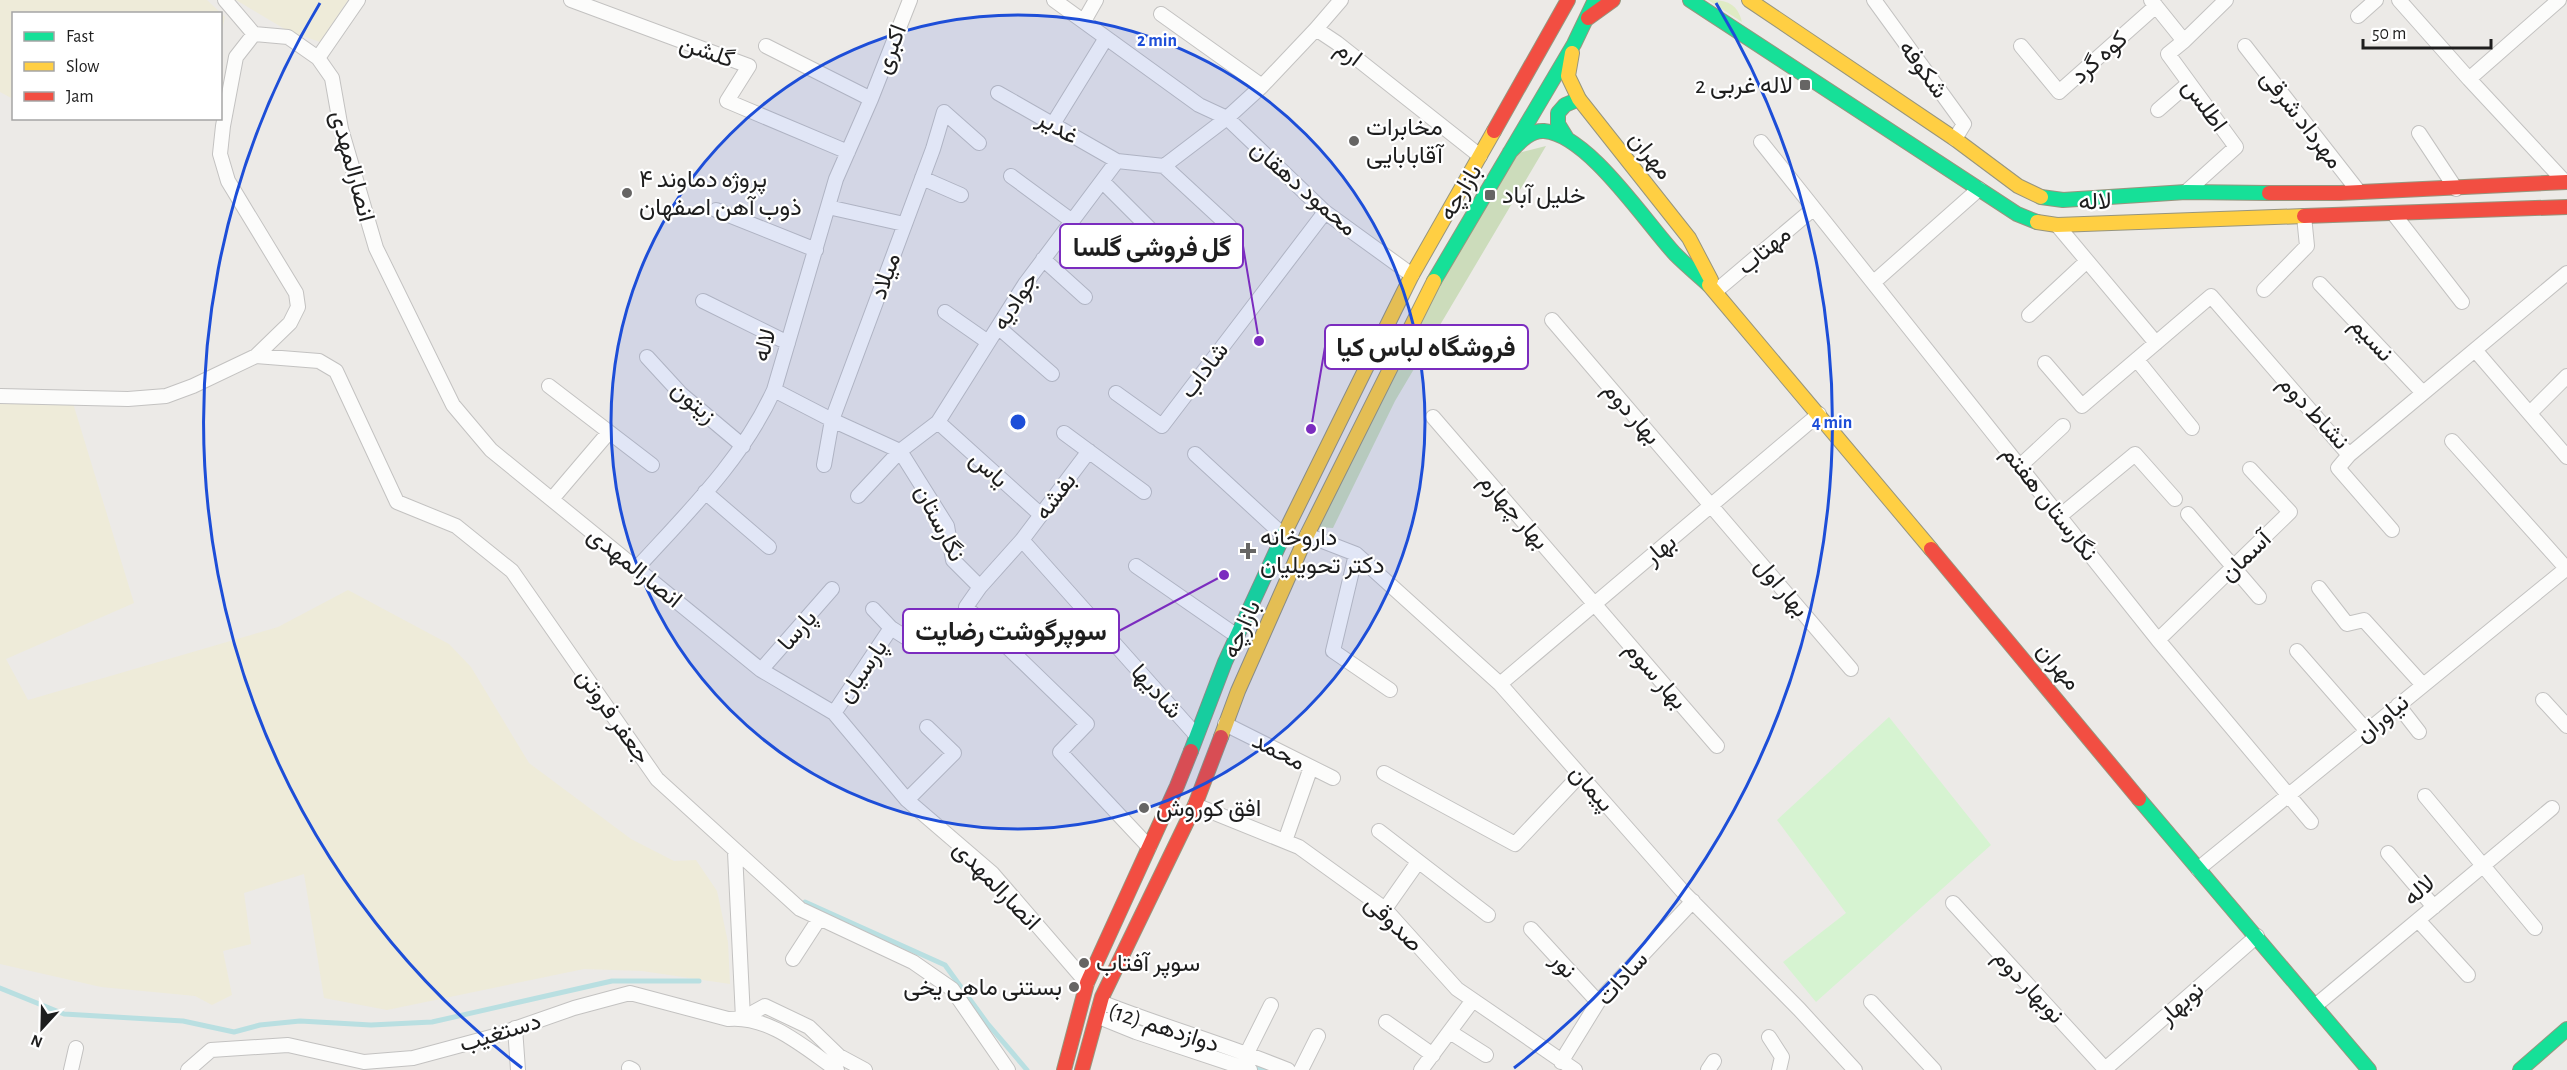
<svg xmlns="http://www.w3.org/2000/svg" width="2567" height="1070" font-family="'Alegreya Sans',Vazirmatn,sans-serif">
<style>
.farmland{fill:#eeebd9}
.grass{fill:#dfebc4}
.forest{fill:#ccdcbb}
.park{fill:#d6f3d1}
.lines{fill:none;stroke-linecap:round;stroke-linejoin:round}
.stream{stroke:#b9dfe1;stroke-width:5}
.street-casing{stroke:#c3c2c1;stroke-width:16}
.fast-casing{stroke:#97957e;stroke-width:16}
.slow-casing{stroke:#97957e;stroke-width:16}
.jam-casing{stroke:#97957e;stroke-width:16}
.street{stroke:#fcfcfb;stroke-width:14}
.fast{stroke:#16e098;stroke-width:14}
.slow{stroke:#ffcf43;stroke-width:14}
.jam{stroke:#f24e42;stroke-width:14}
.ring{fill:none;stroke:#1d4ed8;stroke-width:3}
.poi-dot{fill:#666564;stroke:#fff;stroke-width:2}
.labels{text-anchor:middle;stroke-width:4.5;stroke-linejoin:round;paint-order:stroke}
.street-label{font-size:24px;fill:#1e1e1e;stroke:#fff}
.poi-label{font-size:24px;fill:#1e1e1e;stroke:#fff;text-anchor:start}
.centre{fill:#1d4ed8;stroke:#fff;stroke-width:3}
.ring-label{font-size:18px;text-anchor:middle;font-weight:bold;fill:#1d4ed8;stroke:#fff;stroke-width:4.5;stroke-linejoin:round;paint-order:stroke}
.leader{fill:none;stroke:#7b2cbf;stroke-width:2}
.callout-dot{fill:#7b2cbf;stroke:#fff;stroke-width:2}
.callout{fill:#fff;stroke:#7b2cbf;stroke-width:2}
.callout-label{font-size:26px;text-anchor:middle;font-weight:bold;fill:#1e1e1e}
</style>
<rect width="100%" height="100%" fill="#eceae7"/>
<path class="farmland" d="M0 0H207L225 17 221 34 220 14H14L13 99 0 92Z
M236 0H348L320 42 288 31Z
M72 400 134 603 6 659 28 700 278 627 348 590 449 644 471 667 529 763 631 839 674 861 696 860 717 891 728 942 730 984 642 971 584 969 387 1010 324 998 304 874 244 893 251 944 223 951 232 995 212 1005 195 996 101 987 0 964V401Z"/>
<path class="grass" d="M1708 0C1727 0 1737 3 1742 22Z"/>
<path class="forest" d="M1546 146 1395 401 1333 528 1315 527 1403 343 1518 153Z"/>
<path class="park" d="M1889 717 1991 845 1816 1002 1783 962 1846 913 1777 820Z"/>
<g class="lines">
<path class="stream" d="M805 902 945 965 987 1023 1027 1070
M0 988 64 1014 183 1021 234 1032 260 1025 300 1021 371 1025 432 1022 612 981H699
M1105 1011 1149 1029
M1209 1049 1266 1070"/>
<g class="street-casing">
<path id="street" d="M225 0 254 34 288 37 318 58 332 78 341 129 376 248 453 405 491 450 761 670 834 713 907 800 992 873 1087 983
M571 0 749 66 727 101 848 152
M1054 0 1199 105 1227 118 1325 212 1412 275
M1874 0 1964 124 1955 139
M2151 0 2184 41 2168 54 2236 147 2186 192
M2399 0 2469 79 2565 182
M1161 14 1262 86
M2358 16 2376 0
M1084 21 1096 0
M1316 29 1341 0
M2184 41 2226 0
M766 46 871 99
M2021 46 2059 92 2156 6
M2245 46 2359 192
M318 58 358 0
M2469 79 2559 0
M998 93 1117 161
M2158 110 2189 83
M1053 124 1106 38
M2419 133 2456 189
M1761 142 2158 640 2311 822
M1164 166 1230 227
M1011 176 1072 221
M922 178 961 195
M1102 181 1151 230
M828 207 904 224
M716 210 816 250
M2393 213 2462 302
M2057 225 2156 343
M1043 259 1085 297
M1874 282 1979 189
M2320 284 2423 393
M2264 290 2307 246 2304 216
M1716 291 1813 209
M703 301 788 343
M945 312 988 342
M2029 315 2087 261
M1552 320 1851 669
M998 327 1052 374
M2475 350 2567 457
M256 356 319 361 336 371 397 502 456 526 512 571 657 779 800 909 913 962 952 989 1008 1070
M647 357 681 394 743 446
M2137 360 2192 428
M2045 363 2082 406 2211 296 2349 455
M549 386 652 465
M774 390 832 420 900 451 947 526 953 560 980 587 966 607 1087 724 1060 752 1149 847
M1116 393 1162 426 1325 212
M0 396 128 399 166 396 193 386 256 356 290 323 298 307 296 293 228 181 220 154 223 126 236 57 254 34
M2530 413 2567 376
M1433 417 1717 746
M938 422 1041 515
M1064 433 1144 492
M2452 441 2566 568
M1195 454 1283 535
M824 465 832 420 933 149 944 112 979 143
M2020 466 2063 426
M705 492 769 547
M858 496 900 451 938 422 1025 284 1117 161 1164 166 1227 118 1262 86 1316 29 1337 43 1480 156
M552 499 609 432
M2188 514 2259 597
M2060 516 2135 454 2175 499
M2392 530 2338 468 2349 455 2567 273
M1307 535 1356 554 1500 684 1685 894 1799 1009 1855 1070
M1022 540 1196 735
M1356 554 1333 651 1390 690
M1136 566 1237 636
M637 568C688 512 742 460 774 390L836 179 871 99 910 0
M980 587 1022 540 1089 451
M2319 588 2347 624 2364 620 2423 685
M873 609 891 628 913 642
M2158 640 2290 512 2250 469
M2297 651 2367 731
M761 670 832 589
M1500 684 1819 414
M2543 700 2567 726
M2398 705 2419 732
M834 713 891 628
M1225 724 1333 778
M1384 773 1515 844 1580 775
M2425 796 2535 928
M907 800 954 753 927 727
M1195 805 1299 847 1385 909 1457 989 1575 1070
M1379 831 1488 915
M1285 841 1311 767
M735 852 743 1018
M2388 853 2434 907
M2198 869 2567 568
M1953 903 2106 1070
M1385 909 1418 862
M2418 920 2468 975
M1531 929 1598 1002
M793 959 819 919
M1871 1002 1934 1070
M2315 1006 2552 808
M743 1018 765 1006 809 1027 839 1056 865 1070
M1386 1022 1433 1055
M515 1028 518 1070
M1450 1032 1486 1055
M1769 1037 1782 1057 1779 1070
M1247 1053 1271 1005
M1561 1062 1598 1002 1693 901
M629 1068 633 1070
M71 1070 76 1048
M188 1070 211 1050 288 1045 364 1062 413 1058 491 1037 574 1008 630 993 728 1019C769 1015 805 1048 837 1070
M1250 1070 1136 1032 1099 1017V1009L1103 1003C1164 1027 1227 1045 1288 1070
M1301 1070 1318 1036
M1421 1070 1473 1000
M1708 1070 1714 1061
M2104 1070 2257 936"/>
</g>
<g class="fast-casing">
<path id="fast" d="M1690 0 2017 214 2037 222
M1566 137 1558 124V113L1565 105 1579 99
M1510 152C1519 143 1530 130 1544 131 1588 134 1646 223 1675 254 1686 265 1698 275 1709 285
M2041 197 2063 200 2186 192 2269 193
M1434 281 1574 44 1595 0
M1191 751 1225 662 1286 530
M2139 799 2369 1070
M2520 1070 2567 1029"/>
</g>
<g class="slow-casing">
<path id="slow" d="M1749 0 1955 139 2018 186 2041 197
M1572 53 1568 76 1579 99 1689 238 1711 280
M2037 222 2057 225 2304 216
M1709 285 1931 549
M1286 530 1412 275 1494 131
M1221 737 1238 691 1307 535 1434 281"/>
</g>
<g class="jam-casing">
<path id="jam" d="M1588 18 1613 0
M1494 131 1568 0
M2269 193H2340L2567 182
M2304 216 2567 207
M1931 549 2139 799
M1064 1070 1087 983 1177 786 1191 751
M1082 1070 1102 997 1195 805 1221 737"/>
</g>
<use href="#street" class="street"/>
<use href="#fast" class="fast"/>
<use href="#slow" class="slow"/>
<use href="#jam" class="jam"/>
</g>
<circle cx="1018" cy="422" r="407" fill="#1d4ed8" fill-opacity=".12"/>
<g class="ring">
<circle cx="1018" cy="422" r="407"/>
<path d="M522 1068A814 814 0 0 1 320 3M1716 3A814 814 0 0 1 1514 1068"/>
</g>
<g class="poi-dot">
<rect x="1799" y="79" width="12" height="12" rx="3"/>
<circle cx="1354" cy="141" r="6"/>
<circle cx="627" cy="193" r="6"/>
<rect x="1484" y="189" width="12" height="12" rx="3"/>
<path d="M1245 542h6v6h6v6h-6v6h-6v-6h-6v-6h6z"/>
<circle cx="1144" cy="808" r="6"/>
<circle cx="1084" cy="963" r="6"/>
<circle cx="1074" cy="987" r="6"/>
</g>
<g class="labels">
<g class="street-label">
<text transform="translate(890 49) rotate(-69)" y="8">اکبری</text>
<text transform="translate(707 51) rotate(19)" y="8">گلشن</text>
<text transform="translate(1349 53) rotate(37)" y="8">ارم</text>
<text transform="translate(2099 57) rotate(-42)" y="8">کوه گرد</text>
<text transform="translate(1924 69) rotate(54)" y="8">شکوفه</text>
<text transform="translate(2205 105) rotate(54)" y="8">اطلس</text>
<text transform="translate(2302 119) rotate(52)" y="8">مهرداد شرقی</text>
<text transform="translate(1058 127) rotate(30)" y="8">غدیر</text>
<text transform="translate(1651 155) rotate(51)" y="8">مهران</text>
<text transform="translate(353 166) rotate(75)" y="8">انصارالمهدی</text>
<text transform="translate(1304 188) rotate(41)" y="8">محمود دهقان</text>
<text transform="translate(1460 192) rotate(-59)" y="8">بازارچه</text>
<text transform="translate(2095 201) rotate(-2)" y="8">لاله</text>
<text transform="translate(1764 250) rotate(-40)" y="8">مهتاب</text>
<text transform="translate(885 276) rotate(-70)" y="8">میلاد</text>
<text transform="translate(1015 301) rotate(-57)" y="8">جوادیه</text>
<text transform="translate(2372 339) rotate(47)" y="8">نسیم</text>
<text transform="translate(764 345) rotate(-74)" y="8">لاله</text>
<text transform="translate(1204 370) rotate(-53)" y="8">شاداب</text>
<text transform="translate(694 402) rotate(41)" y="8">زیتون</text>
<text transform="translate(2314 412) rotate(47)" y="8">نشاط دوم</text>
<text transform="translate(1632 413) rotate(49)" y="8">بهار دوم</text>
<text transform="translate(989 469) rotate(42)" y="8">یاس</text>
<text transform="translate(1055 496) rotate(-53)" y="8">بفشه</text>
<text transform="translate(2050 503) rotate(52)" y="8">نگارستان هفتم</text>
<text transform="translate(1514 511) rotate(49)" y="8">بهار چهارم</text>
<text transform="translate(940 523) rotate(63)" y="8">نگارستان</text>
<text transform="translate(1660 549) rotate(-40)" y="8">بهار</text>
<text transform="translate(2245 556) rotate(-44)" y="8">آسمان</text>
<text transform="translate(635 567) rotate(39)" y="8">انصارالمهدی</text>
<text transform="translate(1782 587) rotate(50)" y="8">بهار اول</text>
<text transform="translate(1241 629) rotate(-66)" y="8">بازارچه</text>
<text transform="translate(797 630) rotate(-49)" y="8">پارسا</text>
<text transform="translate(2059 666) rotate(50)" y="8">مهران</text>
<text transform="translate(862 671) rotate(-56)" y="8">پارسیان</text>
<text transform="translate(1656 675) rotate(49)" y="8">بهار سوم</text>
<text transform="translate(1157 691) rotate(48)" y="8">شادیها</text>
<text transform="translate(614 716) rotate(55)" y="8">جعفر فروتن</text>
<text transform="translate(2382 718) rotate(-39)" y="8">نیاوران</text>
<text transform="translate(1279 751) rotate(27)" y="8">محمد</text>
<text transform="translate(1592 788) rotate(48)" y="8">پیمان</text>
<text transform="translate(997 885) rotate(46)" y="8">انصارالمهدی</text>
<text transform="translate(2419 890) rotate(-40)" y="8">لاله</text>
<text transform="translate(1394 923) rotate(44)" y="8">صدوقی</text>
<text transform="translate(1564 965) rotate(48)" y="8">نور</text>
<text transform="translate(1622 978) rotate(-48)" y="8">سادات</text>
<text transform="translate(2029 986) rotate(47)" y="8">نوبهار دوم</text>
<text transform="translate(2181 1003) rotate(-41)" y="8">نوبهار</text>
<text transform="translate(1164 1027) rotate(18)" y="8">دوازدهم (12)</text>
<text transform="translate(500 1032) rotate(-17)" y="8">دستغیب</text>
</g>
<g class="poi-label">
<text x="1793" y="93" text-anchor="end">لاله غربی 2</text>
<text x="1366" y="135">مخابرات<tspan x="1366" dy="28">آقابابایی</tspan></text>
<text x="639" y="187">پروژه دماوند ۴<tspan x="639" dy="28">ذوب آهن اصفهان</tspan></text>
<text x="1502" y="203">خلیل آباد</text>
<text x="1260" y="545">داروخانه<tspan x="1260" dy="28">دکتر تحویلیان</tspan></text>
<text x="1156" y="816">افق کوروش</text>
<text x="1096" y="971">سوپر آفتاب</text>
<text x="1062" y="995" text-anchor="end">بستنی ماهی یخی</text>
</g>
</g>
<circle cx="1018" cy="422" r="9" class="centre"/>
<g class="ring-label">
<text x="1157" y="46">2 min</text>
<text x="1832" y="428">4 min</text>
</g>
<path class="leader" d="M1259 341L1243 246M1311 429L1325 347M1224 575L1119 631"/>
<g class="callout-dot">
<circle cx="1259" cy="341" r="6"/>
<circle cx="1311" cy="429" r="6"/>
<circle cx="1224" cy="575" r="6"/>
</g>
<g class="callout">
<rect x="1060" y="224" width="183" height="44" rx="6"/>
<rect x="1325" y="325" width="203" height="44" rx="6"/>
<rect x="903" y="609" width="216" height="44" rx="6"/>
</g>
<g class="callout-label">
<text x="1152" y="256">گل فروشی گلسا</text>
<text x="1426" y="356">فروشگاه لباس کیا</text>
<text x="1011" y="640">سوپرگوشت رضایت</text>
</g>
<rect x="12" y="12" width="210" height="108" fill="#ffffff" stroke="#a5a5a5" stroke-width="1.5"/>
<rect x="24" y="32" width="30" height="9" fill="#16e098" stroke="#a5a5a5" stroke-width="1.5"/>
<text x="66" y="42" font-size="18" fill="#1e1e1e">Fast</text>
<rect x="24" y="62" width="30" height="9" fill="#ffcf43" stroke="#a5a5a5" stroke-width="1.5"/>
<text x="66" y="72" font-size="18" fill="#1e1e1e">Slow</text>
<rect x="24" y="92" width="30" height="9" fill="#f24e42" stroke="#a5a5a5" stroke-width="1.5"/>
<text x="66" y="102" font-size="18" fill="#1e1e1e">Jam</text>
<g transform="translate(42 1028) rotate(202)" stroke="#ffffff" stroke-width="4.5" paint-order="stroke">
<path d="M0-4.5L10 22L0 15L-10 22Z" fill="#1e1e1e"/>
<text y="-9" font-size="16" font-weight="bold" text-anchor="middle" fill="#1e1e1e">N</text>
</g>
<path d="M2363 39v9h128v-9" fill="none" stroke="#1e1e1e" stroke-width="3"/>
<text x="2372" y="39" font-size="18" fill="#1e1e1e" stroke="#ffffff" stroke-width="4.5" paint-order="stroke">50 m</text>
</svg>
